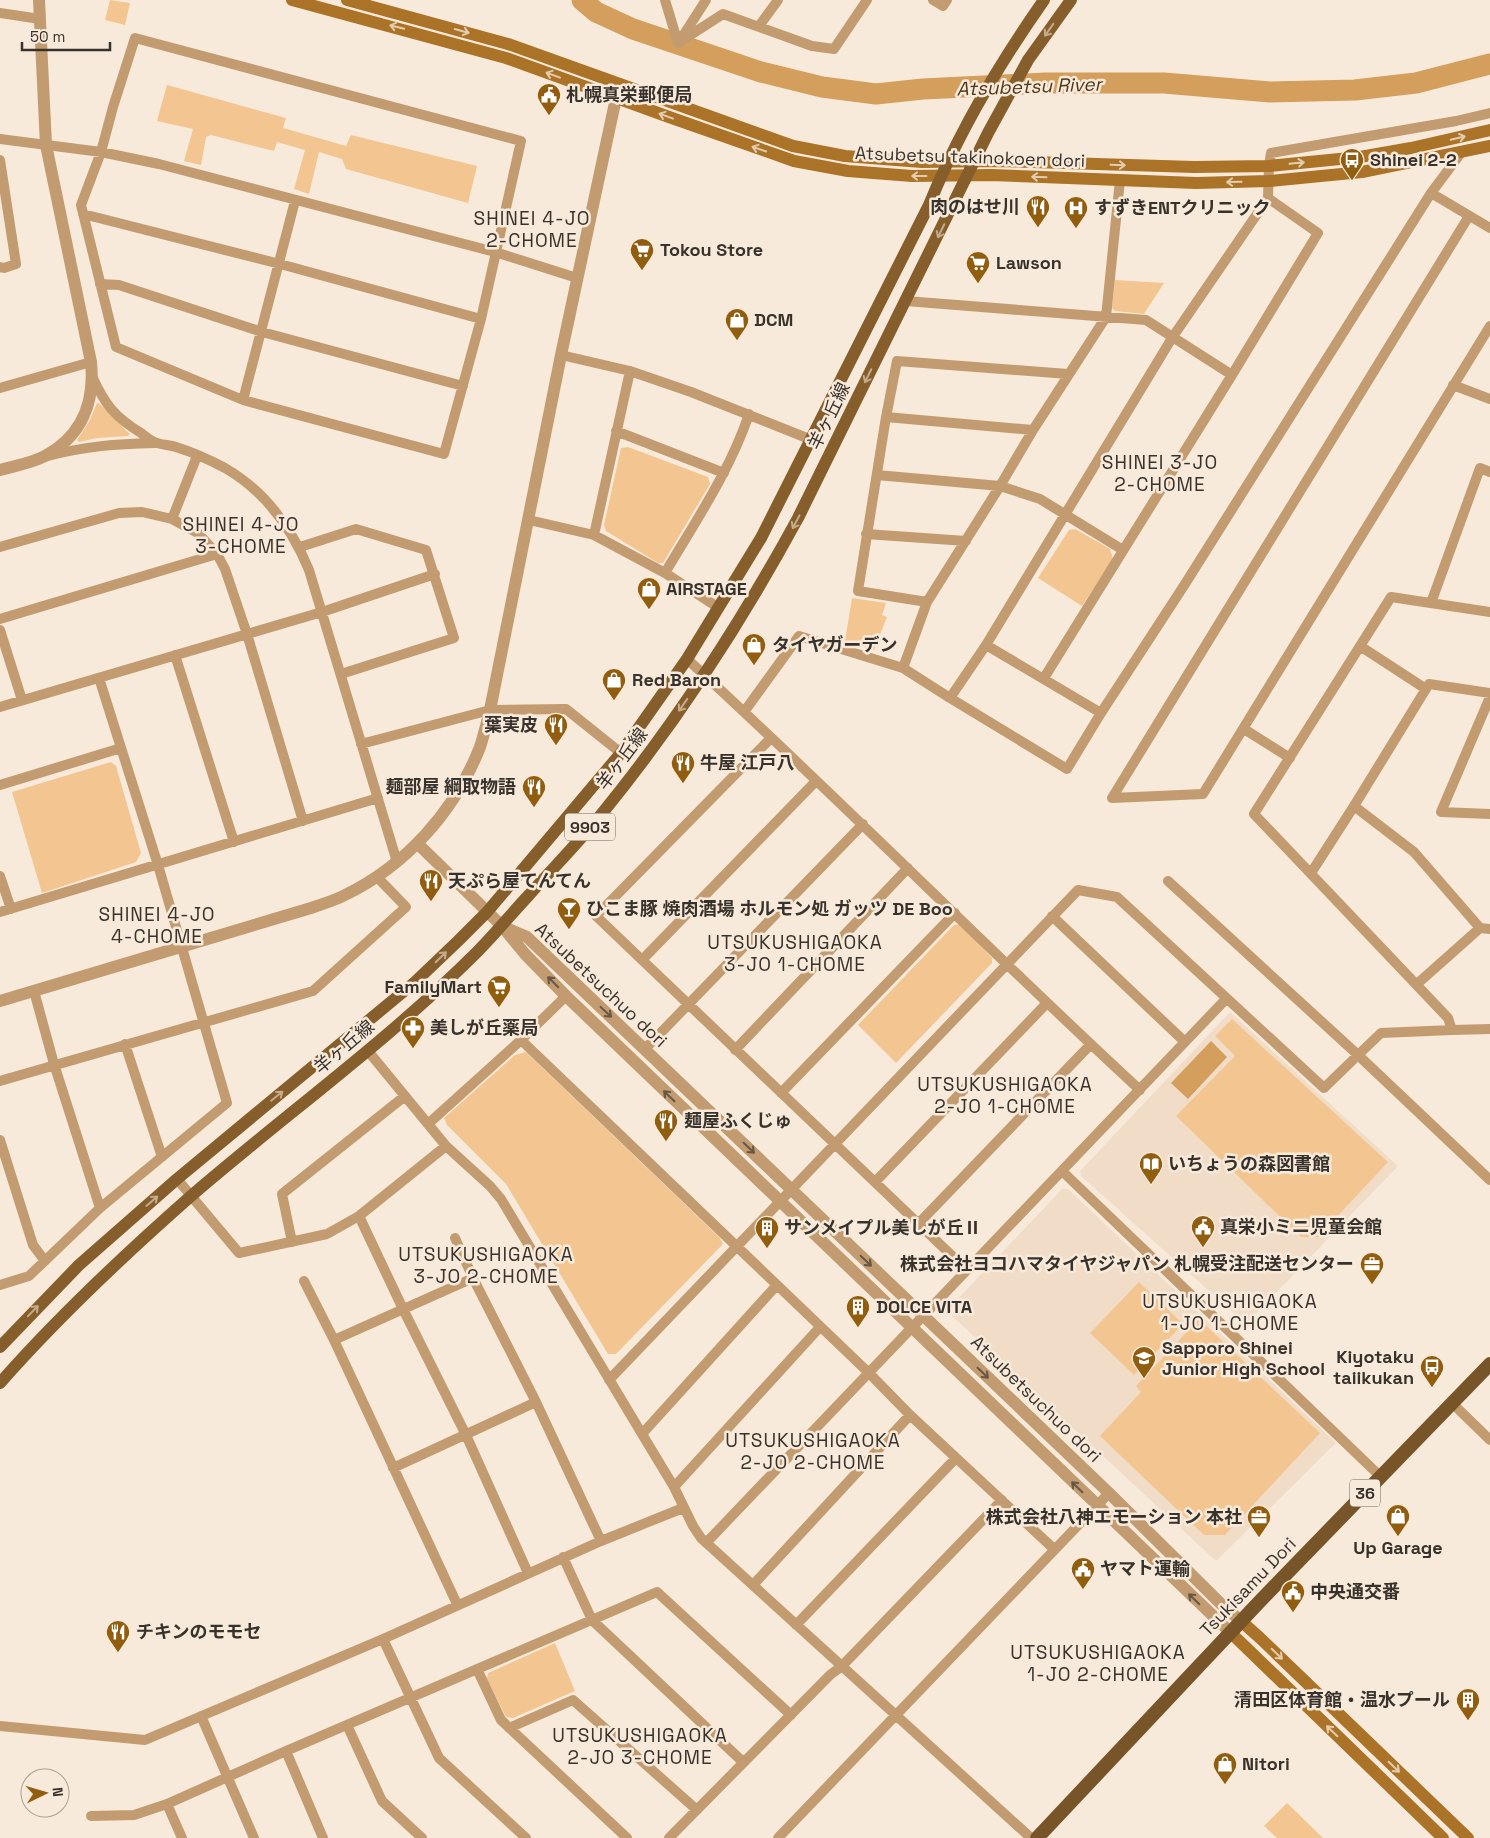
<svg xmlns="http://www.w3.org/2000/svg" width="1490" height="1838" font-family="'Space Grotesk','Noto Sans JP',sans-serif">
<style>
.built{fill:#f1ddc7}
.green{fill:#f3c590}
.water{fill:#d49e5c}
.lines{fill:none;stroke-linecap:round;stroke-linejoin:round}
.river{stroke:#d49e5c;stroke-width:21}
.minor{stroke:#c29c70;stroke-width:10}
.tertiary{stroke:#c29c70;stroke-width:12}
.secondary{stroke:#aa7328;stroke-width:12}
.primary{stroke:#865e2c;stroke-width:12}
.trunk{stroke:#785429;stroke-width:14}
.oneway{stroke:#e4ccae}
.oneway2{stroke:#c5ab8c}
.oneway3{stroke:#685744}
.labels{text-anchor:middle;stroke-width:5;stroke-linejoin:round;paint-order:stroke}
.shield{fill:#f8eada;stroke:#716960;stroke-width:1}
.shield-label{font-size:16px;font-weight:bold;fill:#37322c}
.poi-label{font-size:18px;font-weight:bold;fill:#37322c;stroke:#f8eada;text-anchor:start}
.street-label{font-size:18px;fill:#37322c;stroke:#f8eada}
.water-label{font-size:19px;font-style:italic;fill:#4f381b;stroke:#f8eada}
.neighbourhood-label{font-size:19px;letter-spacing:1px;fill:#37322c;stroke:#f8eada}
</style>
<rect width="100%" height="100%" fill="#f8eada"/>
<path class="built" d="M1230 1012 1398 1166 1246 1324 1081 1176 1080 1171Z
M1062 1189H1068L1336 1443 1216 1561 951 1315 950 1307Z"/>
<path class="green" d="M110 0 130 3 125 25 105 20Z
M167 85 286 118 283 128 346 146 351 135 477 166 468 203 346 169 342 159 319 152 309 194 294 189 305 150 277 142 274 151 211 135 206 137 201 165 184 161 193 129 157 121Z
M1115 280 1164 283 1144 314 1115 311 1112 308Z
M97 403C105 405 121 427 130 434L128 436 97 438 79 442 77 440 90 420Z
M628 447 708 477 710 484 663 563H658L606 531 604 525 621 448Z
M1075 529 1110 549 1113 559 1082 606 1038 578 1069 530Z
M852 598 886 603 882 615 887 617 874 650 845 641Z
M111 762 116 766 141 853 136 862 42 893 12 792Z
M961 924 992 958V963L896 1063 858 1025 954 925Z
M1232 1019 1388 1162 1318 1237H1301L1176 1116 1235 1056 1215 1036Z
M526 1052 720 1238 723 1244 616 1354H608L506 1184 447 1125 444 1118 515 1055Z
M1139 1282 1183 1324 1134 1375 1090 1333Z
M1199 1319 1320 1433 1225 1535H1204L1100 1436 1141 1392 1136 1386Z
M555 1643 575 1691 513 1718 506 1717 487 1679 488 1673Z
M1287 1803 1323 1838H1277L1264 1826Z"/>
<path class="water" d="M1211 1041 1227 1057 1188 1099 1171 1083Z"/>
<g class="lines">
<path class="river" d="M582 0 596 12 633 29 761 72 822 87 876 94 923 89 1046 83H1164L1270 92 1355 90 1416 83 1490 64"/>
<path class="minor" d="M665 0 678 43 723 14 812 46 834 49 867 0
M933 0 943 6 947 0
M0 13 40 19
M759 26 778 0
M135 38 521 141 481 319 444 454 243 400 116 347 81 205 101 152 113 107Z
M681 39 706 0
M0 139 101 152 159 164 495 252 577 278
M0 160 16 264 4 268 0 267
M1431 193 1461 153
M83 214 280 264 481 319
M100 284 119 285 262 332 463 386
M906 301 1146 320 1232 375
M561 355 630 371 691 392 812 440
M92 376C105 405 115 417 141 433 146 437 152 442 157 443 163 445 170 445 176 447 192 452 210 460 225 468 265 491 292 529 309 570L397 862
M1453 385 1490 399
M0 388 91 362
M243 400 295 201
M886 417 1033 430
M616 431 724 473
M48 456C86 446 116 444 155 443
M877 475 1000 486 1040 499 1123 550
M172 519 197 456
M529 520 594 535 665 573 719 608
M866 534 966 541
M594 535 630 371
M0 547 119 513 142 512 172 519 198 533 217 554 225 569 247 634 303 821
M300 547 356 529 426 550 454 638 341 674
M665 573C695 522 730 471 749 414
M927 602 858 591 886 417 897 361 1068 374
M1431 603 1480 468 1490 472
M0 619 217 554
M0 630 22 700
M986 645 1101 713
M1360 646 1426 689
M175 655 234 842
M687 659C841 800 987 949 1140 1090
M903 668 927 602 1000 486 1033 430 1106 317 1120 180
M1044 678 1232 375 1318 233 1268 198
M1490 697 1441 812 1490 814
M950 698 1067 769 1101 713 1185 584 1431 193 1490 228
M0 707 322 612 435 574
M744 712 799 636 903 668 950 698 986 645 1172 338 1268 198 1269 166 1271 153 1456 121 1490 113
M1244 729 1290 758
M771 738 596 916 967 1270
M361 744 490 710 566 709 621 753
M0 785 121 748
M1112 798 1469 216
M1112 798 1203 794 1490 326
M1354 806 1414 852 1480 928 1490 929
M1311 873 1354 806 1429 684 1490 693
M0 876 11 909
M1168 881 1358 1055 1381 1033 1452 1030 1448 1018 1254 814 1391 597 1490 612
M0 912 378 798
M1052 916 1185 1042
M643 959 816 781
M1417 984 1480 928
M34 991 54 1064 100 1208
M1452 1030 1490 1029
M521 1040 869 1373 910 1415 1054 1549
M125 1044 162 1157
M645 1049 863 824
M735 1050 908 868
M368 1051 446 1146 490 1186 501 1199 642 1434 674 1487 693 1526 701 1538 1031 1838
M0 1081 313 991 406 907 377 877
M781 1093 955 913
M428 1124 521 1040 566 996
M0 1140 33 1245 45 1261
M1062 1171 1381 1477
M177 1179 239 1253 327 1234 359 1216 403 1309 466 1435 528 1573
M875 1182 1047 1003
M359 1216 446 1146
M919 1223 1091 1044
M455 1238 473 1278 536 1402 601 1541
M292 1242 282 1194 405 1096
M304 1281 334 1340 457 1604
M0 1285 29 1276 100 1208 227 1103 158 865 99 678
M334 1340 473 1278
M609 1380 1078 890 1117 897 1324 1088 1358 1055 1490 1180
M1452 1403 1490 1440
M642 1434 776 1286
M393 1468 536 1402
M674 1487 820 1327
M706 1543 1226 999
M563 1557 592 1620 743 1762
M753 1585 910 1415
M796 1625 956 1458
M383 1639 439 1758 526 1838
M477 1669 501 1720 627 1838
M201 1716 254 1838
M347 1725 382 1801 422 1838
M0 1726 145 1740 383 1639 601 1541 683 1508
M509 1728 573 1700 697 1810
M286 1751 323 1838
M167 1804 182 1838
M91 1816 134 1815 167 1804 286 1751 657 1592 791 1715
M669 1838 830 1675 842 1666 1002 1500
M778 1838 1109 1493"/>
<path class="tertiary" d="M0 470C14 466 32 463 45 456 82 436 95 402 91 362L46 145 39 0
M418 844 502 926 525 954 566 996 1230 1632
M504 927 527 937 1109 1493 1221 1604 1241 1621
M0 1001 311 908C322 904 333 901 343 896 406 866 455 811 480 747 484 735 487 722 490 710L561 355 619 84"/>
<path class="secondary" d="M292 0 506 58 669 117 794 161 848 171 912 176 991 175 1196 183 1269 181 1362 172 1490 146
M347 0 508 44 793 146 845 156 922 162 999 161 1194 167 1269 166 1360 157 1411 148 1490 130
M1241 1621 1260 1638 1468 1838
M1230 1632 1443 1838"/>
<path class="primary" d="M0 1347 79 1265 177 1179 415 982 458 941 487 912 621 753 687 659 761 538 929 205C958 133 999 64 1044 0
M0 1383C59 1316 124 1255 191 1196 286 1114 388 1041 477 952 495 934 511 914 529 895 554 867 581 840 604 811 678 720 742 621 798 518L988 133 1028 60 1071 0"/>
<path class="trunk" d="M1037 1838 1262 1599 1490 1364"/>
</g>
<defs><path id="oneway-shaft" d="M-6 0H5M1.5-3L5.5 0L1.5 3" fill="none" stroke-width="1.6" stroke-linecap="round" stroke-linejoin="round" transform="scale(1.25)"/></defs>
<g class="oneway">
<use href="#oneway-shaft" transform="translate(397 27) rotate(-166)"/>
<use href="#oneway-shaft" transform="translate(462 31) rotate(16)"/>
<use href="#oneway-shaft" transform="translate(553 75) rotate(-160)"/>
<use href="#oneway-shaft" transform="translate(666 116) rotate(-160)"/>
<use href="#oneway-shaft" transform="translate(1458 138) rotate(-13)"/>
<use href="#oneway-shaft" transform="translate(759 149) rotate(-161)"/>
<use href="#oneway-shaft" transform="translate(1297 163) rotate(-6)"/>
<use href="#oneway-shaft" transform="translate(1118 165) rotate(2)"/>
<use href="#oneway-shaft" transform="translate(919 176) rotate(-180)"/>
<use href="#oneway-shaft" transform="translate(1039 177) rotate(-178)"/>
<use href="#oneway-shaft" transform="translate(1234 182) rotate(179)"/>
<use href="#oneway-shaft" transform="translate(1277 1654) rotate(44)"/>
<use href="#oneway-shaft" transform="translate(1332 1731) rotate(-136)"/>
<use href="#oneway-shaft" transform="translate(1394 1767) rotate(44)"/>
</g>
<g class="oneway2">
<use href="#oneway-shaft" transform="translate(1049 30) rotate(125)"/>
<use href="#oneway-shaft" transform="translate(941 231) rotate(116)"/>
<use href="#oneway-shaft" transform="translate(868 376) rotate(116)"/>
<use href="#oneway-shaft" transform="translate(796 522) rotate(118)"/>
<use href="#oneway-shaft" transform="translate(683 705) rotate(125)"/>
<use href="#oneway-shaft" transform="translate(441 957) rotate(-44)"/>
<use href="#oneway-shaft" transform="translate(277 1096) rotate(-39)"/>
<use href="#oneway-shaft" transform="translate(152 1201) rotate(-41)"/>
<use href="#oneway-shaft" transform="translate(33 1311) rotate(-46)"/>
</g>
<g class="oneway3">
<use href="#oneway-shaft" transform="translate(553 982) rotate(-135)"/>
<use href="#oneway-shaft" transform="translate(606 1012) rotate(43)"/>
<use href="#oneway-shaft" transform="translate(669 1096) rotate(-136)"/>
<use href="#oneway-shaft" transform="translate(749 1148) rotate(44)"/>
<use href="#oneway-shaft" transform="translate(866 1261) rotate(44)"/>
<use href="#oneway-shaft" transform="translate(983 1373) rotate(44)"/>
<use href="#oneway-shaft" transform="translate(1077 1487) rotate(-136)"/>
<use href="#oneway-shaft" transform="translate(1194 1599) rotate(-136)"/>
</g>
<defs>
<g id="civic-pin" transform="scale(1.25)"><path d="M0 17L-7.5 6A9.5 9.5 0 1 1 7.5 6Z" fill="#915d0e" stroke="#f8eada"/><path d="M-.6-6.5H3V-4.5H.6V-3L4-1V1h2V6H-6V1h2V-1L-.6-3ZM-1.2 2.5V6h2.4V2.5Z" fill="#fff"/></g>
<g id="bus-pin" transform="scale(1.25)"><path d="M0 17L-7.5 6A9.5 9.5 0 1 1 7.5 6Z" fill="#915d0e" stroke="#f8eada"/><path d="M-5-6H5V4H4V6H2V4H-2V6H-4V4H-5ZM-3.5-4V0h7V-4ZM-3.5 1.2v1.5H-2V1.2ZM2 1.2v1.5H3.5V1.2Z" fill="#fff"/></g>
<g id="restaurant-pin" transform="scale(1.25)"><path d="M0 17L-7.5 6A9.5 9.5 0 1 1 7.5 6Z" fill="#915d0e" stroke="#f8eada"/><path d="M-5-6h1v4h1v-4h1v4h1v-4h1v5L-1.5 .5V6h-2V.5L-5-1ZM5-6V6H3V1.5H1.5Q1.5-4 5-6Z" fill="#fff"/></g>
<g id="hospital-pin" transform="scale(1.25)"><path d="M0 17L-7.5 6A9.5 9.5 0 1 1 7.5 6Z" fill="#915d0e" stroke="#f8eada"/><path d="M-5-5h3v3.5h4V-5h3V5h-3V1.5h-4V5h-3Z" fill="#fff"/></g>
<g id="supermarket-pin" transform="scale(1.25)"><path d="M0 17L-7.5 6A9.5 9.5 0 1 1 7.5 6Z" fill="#915d0e" stroke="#f8eada"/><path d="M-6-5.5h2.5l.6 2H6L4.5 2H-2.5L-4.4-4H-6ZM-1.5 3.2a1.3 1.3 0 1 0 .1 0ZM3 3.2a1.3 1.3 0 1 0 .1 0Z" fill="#fff"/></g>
<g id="shop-pin" transform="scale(1.25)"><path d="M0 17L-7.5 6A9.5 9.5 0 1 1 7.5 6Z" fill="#915d0e" stroke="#f8eada"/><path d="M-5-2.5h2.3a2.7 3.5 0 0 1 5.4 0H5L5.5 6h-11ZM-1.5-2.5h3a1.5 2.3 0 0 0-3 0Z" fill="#fff"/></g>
<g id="bar-pin" transform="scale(1.25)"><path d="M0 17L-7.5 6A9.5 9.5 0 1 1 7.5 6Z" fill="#915d0e" stroke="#f8eada"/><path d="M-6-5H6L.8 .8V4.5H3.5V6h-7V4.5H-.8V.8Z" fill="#fff"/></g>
<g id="pharmacy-pin" transform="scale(1.25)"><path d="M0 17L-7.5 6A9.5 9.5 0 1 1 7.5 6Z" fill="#915d0e" stroke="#f8eada"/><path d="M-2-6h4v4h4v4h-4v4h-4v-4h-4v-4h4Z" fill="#fff"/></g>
<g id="library-pin" transform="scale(1.25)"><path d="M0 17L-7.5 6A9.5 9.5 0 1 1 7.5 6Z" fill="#915d0e" stroke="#f8eada"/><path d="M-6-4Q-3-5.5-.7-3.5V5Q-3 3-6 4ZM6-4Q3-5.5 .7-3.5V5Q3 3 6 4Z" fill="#fff"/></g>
<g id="building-pin" transform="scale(1.25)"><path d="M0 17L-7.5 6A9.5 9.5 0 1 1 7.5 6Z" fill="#915d0e" stroke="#f8eada"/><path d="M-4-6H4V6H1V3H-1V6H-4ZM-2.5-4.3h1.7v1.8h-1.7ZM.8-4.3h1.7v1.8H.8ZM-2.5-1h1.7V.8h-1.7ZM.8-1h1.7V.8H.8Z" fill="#fff"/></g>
<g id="office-pin" transform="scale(1.25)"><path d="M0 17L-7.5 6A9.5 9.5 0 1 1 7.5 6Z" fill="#915d0e" stroke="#f8eada"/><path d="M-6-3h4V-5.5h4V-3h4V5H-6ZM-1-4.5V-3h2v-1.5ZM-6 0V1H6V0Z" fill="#fff"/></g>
<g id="school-pin" transform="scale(1.25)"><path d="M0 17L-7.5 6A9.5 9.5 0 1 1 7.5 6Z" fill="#915d0e" stroke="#f8eada"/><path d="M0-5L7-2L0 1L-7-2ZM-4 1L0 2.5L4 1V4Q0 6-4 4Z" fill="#fff"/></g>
</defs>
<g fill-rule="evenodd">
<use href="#civic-pin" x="549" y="95"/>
<use href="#bus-pin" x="1352" y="160"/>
<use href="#restaurant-pin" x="1038" y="207"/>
<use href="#hospital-pin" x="1076" y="208"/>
<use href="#supermarket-pin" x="642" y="250"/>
<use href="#supermarket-pin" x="978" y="263"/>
<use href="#shop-pin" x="737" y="320"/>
<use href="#shop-pin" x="649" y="589"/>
<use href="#shop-pin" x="754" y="645"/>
<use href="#shop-pin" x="614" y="680"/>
<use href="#restaurant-pin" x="556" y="725"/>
<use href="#restaurant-pin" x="683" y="763"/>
<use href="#restaurant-pin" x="534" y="787"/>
<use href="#restaurant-pin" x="431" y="881"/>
<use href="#bar-pin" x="569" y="909"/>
<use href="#supermarket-pin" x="499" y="987"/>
<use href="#pharmacy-pin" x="413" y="1028"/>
<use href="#restaurant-pin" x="666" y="1121"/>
<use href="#library-pin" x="1151" y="1164"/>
<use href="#civic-pin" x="1203" y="1227"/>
<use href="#building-pin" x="767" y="1228"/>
<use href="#office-pin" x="1372" y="1264"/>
<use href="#building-pin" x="858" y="1307"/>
<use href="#school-pin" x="1144" y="1358"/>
<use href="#bus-pin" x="1432" y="1367"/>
<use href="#shop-pin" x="1398" y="1516"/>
<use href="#office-pin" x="1259" y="1517"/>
<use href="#civic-pin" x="1083" y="1569"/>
<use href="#civic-pin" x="1293" y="1592"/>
<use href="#restaurant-pin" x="118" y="1632"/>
<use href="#building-pin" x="1468" y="1700"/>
<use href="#shop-pin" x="1225" y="1764"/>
</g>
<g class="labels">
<g class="shield">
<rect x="565" y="813.5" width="50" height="27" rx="4"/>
<rect x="1350" y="1479.5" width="30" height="27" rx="4"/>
</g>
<g class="shield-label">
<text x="590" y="833">9903</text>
<text x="1365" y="1499">36</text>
</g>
<g class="poi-label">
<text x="566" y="101">札幌真栄郵便局</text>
<text x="1370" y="166">Shinei 2-2</text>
<text x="1020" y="213" text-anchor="end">肉のはせ川</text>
<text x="1094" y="214">すずきENTクリニック</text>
<text x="660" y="256">Tokou Store</text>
<text x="996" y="269">Lawson</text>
<text x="754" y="326">DCM</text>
<text x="666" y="595">AIRSTAGE</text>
<text x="772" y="651">タイヤガーデン</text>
<text x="632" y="686">Red Baron</text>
<text x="538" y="731" text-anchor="end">葉実皮</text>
<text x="700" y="769">牛屋 江戸八</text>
<text x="516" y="793" text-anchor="end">麺部屋 綱取物語</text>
<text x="448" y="887">天ぷら屋てんてん</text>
<text x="586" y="915">ひこま豚 焼肉酒場 ホルモン処 ガッツ DE Boo</text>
<text x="482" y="993" text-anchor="end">FamilyMart</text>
<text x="430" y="1034">美しが丘薬局</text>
<text x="684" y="1127">麺屋ふくじゅ</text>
<text x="1168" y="1170">いちょうの森図書館</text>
<text x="1220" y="1233">真栄小ミニ児童会館</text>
<text x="784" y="1234">サンメイプル美しが丘Ⅱ</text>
<text x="1354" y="1270" text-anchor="end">株式会社ヨコハマタイヤジャパン 札幌受注配送センター</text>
<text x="876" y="1313">DOLCE VITA</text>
<text x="1162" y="1354">Sapporo Shinei<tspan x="1162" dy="21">Junior High School</tspan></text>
<text x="1414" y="1363" text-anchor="end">Kiyotaku<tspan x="1414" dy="21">taiikukan</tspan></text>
<text x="1242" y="1523" text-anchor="end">株式会社八神エモーション 本社</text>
<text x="1398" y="1554" text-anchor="middle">Up Garage</text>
<text x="1100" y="1575">ヤマト運輸</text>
<text x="1310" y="1598">中央通交番</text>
<text x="136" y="1638">チキンのモモセ</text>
<text x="1450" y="1706" text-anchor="end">清田区体育館・温水プール</text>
<text x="1242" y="1770">Nitori</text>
</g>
<g class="street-label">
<text transform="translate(970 157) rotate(2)" y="6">Atsubetsu takinokoen dori</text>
<text transform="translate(829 416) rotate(-64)" y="6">羊ヶ丘線</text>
<text transform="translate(622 759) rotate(-53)" y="6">羊ヶ丘線</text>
<text transform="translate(601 985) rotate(43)" y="6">Atsubetsuchuo dori</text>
<text transform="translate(344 1047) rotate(-40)" y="6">羊ヶ丘線</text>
<text transform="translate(1036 1399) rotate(44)" y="6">Atsubetsuchuo dori</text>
<text transform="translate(1248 1587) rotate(-46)" y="6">Tsukisamu Dori</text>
</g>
<g class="water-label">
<text transform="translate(1029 86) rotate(-2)" y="7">Atsubetsu River</text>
</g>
<g class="neighbourhood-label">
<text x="532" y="225">SHINEI 4-JO<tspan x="532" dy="22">2-CHOME</tspan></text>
<text x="1160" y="469">SHINEI 3-JO<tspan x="1160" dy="22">2-CHOME</tspan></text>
<text x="241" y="531">SHINEI 4-JO<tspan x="241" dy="22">3-CHOME</tspan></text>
<text x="157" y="921">SHINEI 4-JO<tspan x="157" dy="22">4-CHOME</tspan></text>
<text x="795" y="949">UTSUKUSHIGAOKA<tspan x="795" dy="22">3-JO 1-CHOME</tspan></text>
<text x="1005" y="1091">UTSUKUSHIGAOKA<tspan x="1005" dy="22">2-JO 1-CHOME</tspan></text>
<text x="486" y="1261">UTSUKUSHIGAOKA<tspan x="486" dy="22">3-JO 2-CHOME</tspan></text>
<text x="1230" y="1308">UTSUKUSHIGAOKA<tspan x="1230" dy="22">1-JO 1-CHOME</tspan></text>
<text x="813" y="1447">UTSUKUSHIGAOKA<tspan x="813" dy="22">2-JO 2-CHOME</tspan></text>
<text x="1098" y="1659">UTSUKUSHIGAOKA<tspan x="1098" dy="22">1-JO 2-CHOME</tspan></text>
<text x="640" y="1742">UTSUKUSHIGAOKA<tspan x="640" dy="22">2-JO 3-CHOME</tspan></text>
</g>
</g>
<g transform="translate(45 1793) rotate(85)"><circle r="24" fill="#f8eada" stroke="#aba094"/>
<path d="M0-4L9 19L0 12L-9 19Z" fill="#915d0e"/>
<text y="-8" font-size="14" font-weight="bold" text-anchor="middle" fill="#37322c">N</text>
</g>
<path d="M22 42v8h88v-8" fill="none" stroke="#37322c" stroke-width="2.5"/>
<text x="30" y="42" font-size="15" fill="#37322c" stroke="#f8eada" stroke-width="4" paint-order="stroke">50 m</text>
</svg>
